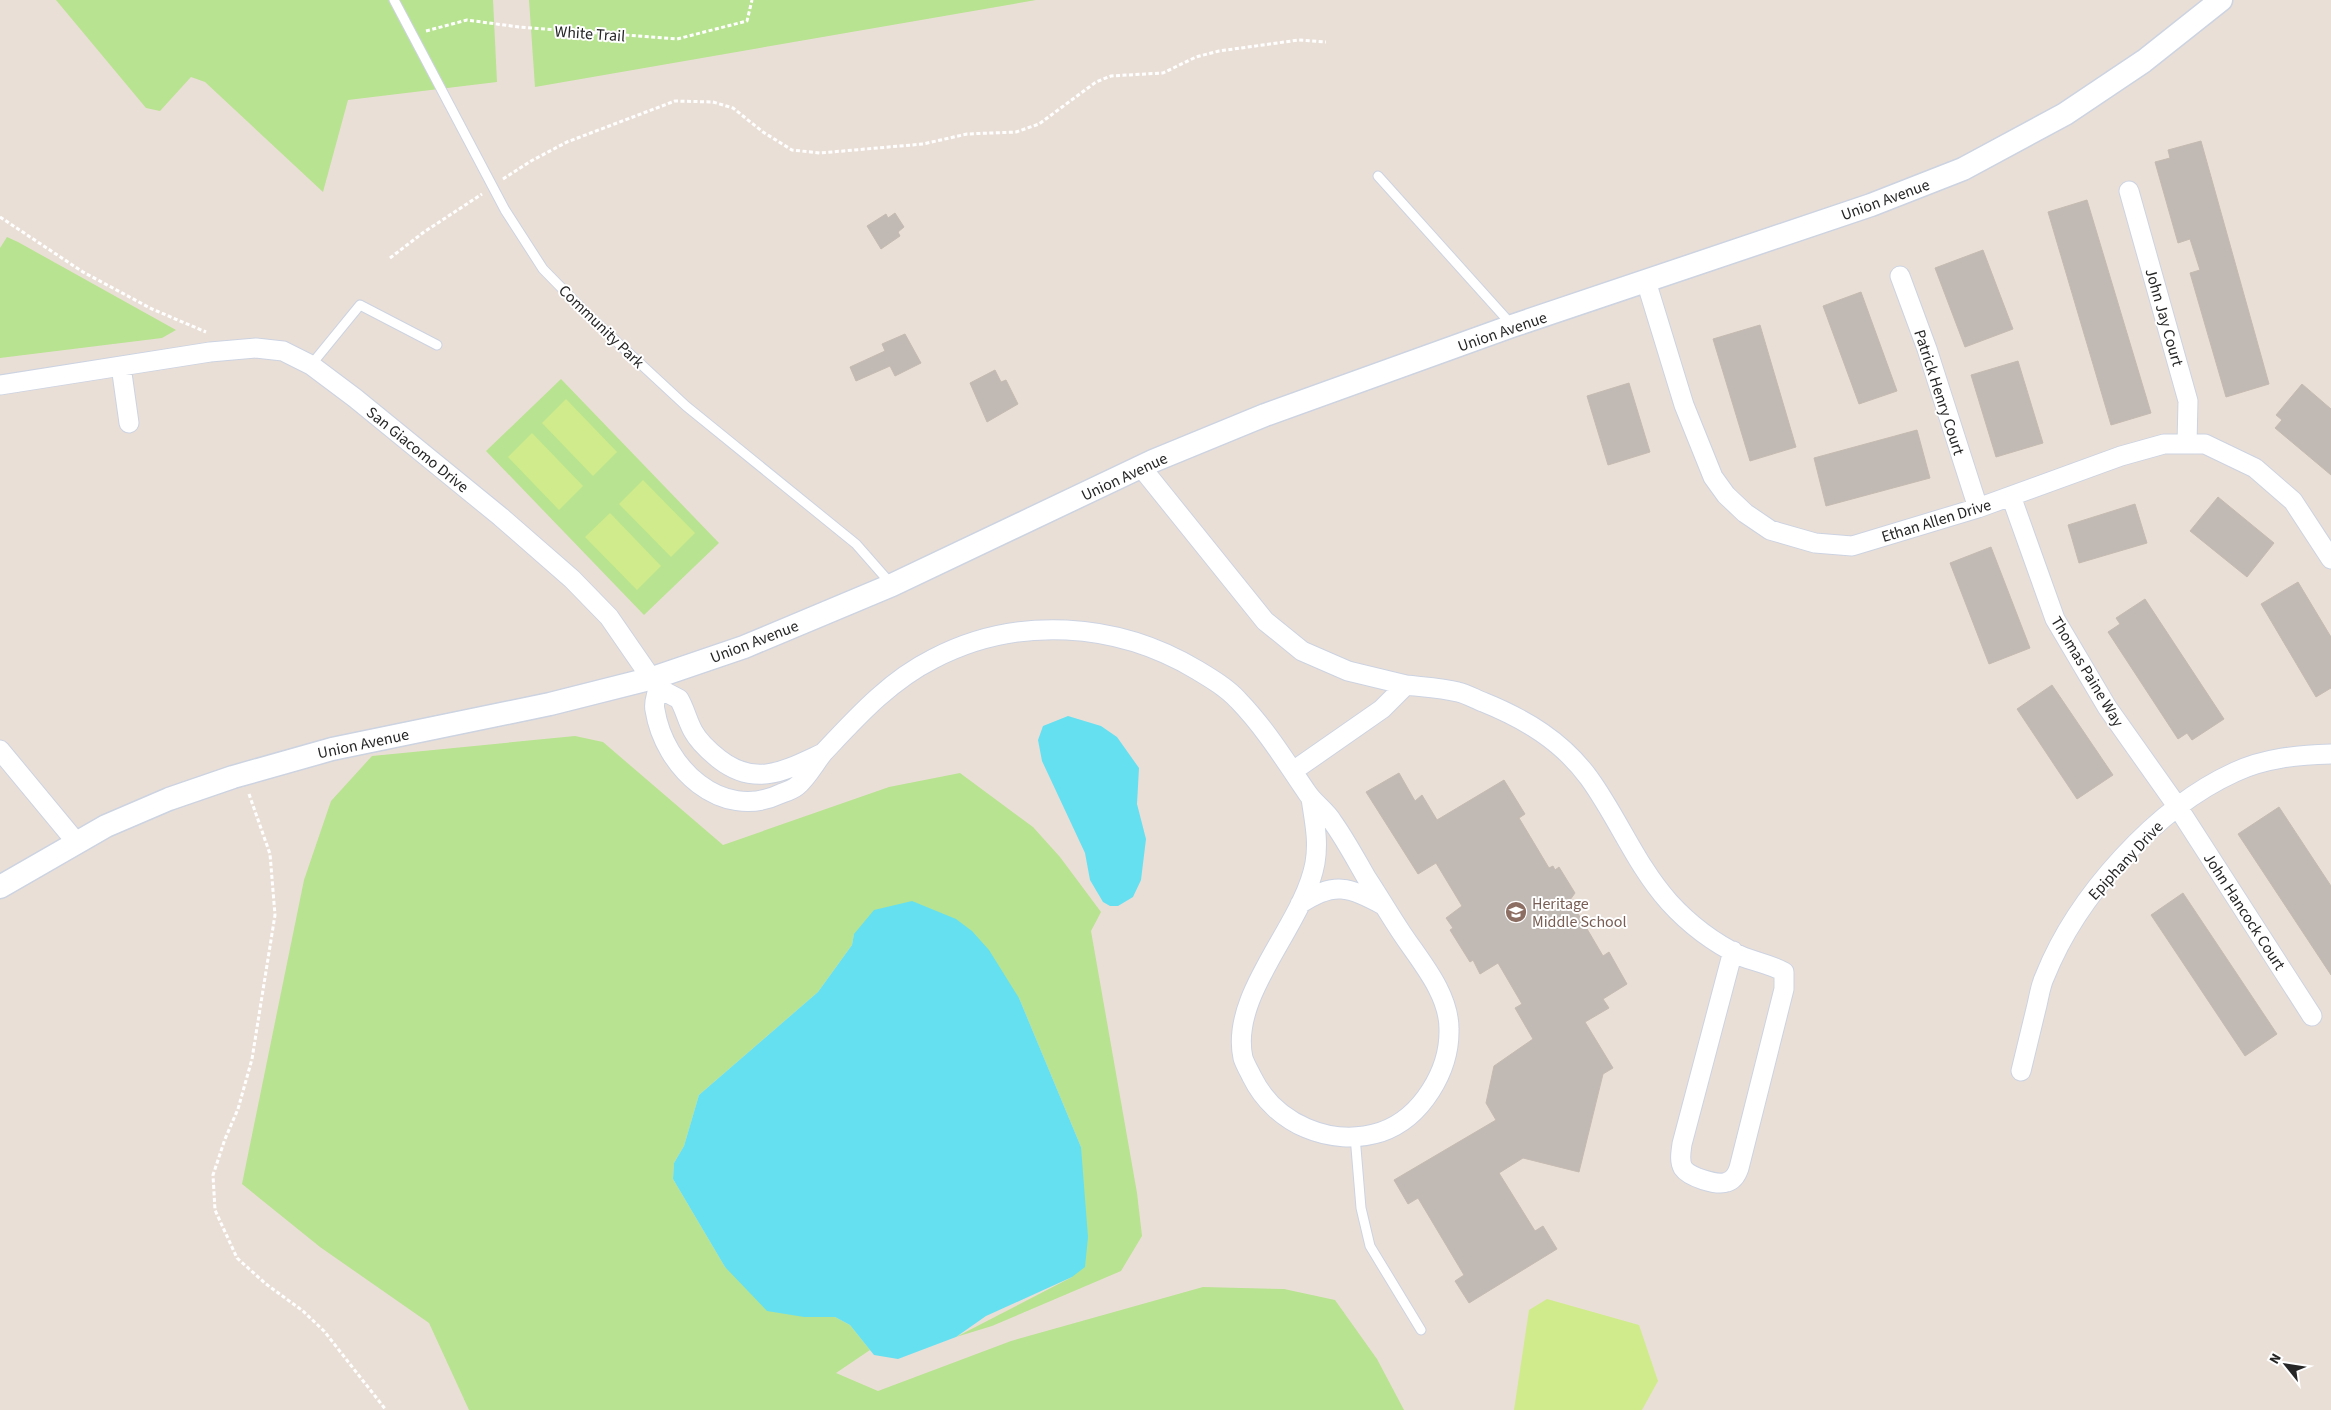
<svg xmlns="http://www.w3.org/2000/svg" width="2331" height="1410" font-family="'Source Sans 3',sans-serif">
<style>
.green{fill:#b8e390}
.pitch{fill:#d0eb8b}
.water{fill:#65e0f1}
.building{fill:#c1b9b4;stroke:#c5bbb1}
.lines{fill:none;stroke-linecap:round;stroke-linejoin:round}
.service-casing{stroke:#ccd3e1;stroke-width:11}
.minor-casing{stroke:#ccd3e1;stroke-width:21}
.tertiary-casing{stroke:#ccd3e1;stroke-width:25}
.path{stroke:#fff;stroke-width:3;stroke-dasharray:4 2.5;stroke-linecap:butt}
.service{stroke:#fff;stroke-width:9}
.minor{stroke:#fff;stroke-width:19}
.tertiary{stroke:#fff;stroke-width:22}
.labels{text-anchor:middle;stroke-width:4;stroke-linejoin:round;paint-order:stroke}
.street-label{font-size:16px;fill:#262626;stroke:#fff}
.education-label{font-size:16px;fill:#785e54;stroke:#fff;text-anchor:start}
</style>
<rect width="100%" height="100%" fill="#eadfd7"/>
<path class="green" d="M56 0H493L497 82 348 100 323 192 205 82 191 77 160 111 146 108Z
M529 0H1036L535 87Z
M7 237 18 242 176 330 162 338 0 358V248Z
M561 379 719 543 644 615 486 451Z
M575 736 603 742 723 845 889 787 960 773 1033 827 1060 857 1101 912 1091 931 1137 1193 1142 1236 1121 1271 992 1326 956 1337 1072 1277 1081 1147 1019 998 854 934 852 945 818 992 699 1095 684 1146 674 1163 673 1179 725 1267 804 1317H835L850 1325 870 1350 836 1373 878 1391 1011 1341 1203 1287 1284 1289 1335 1300 1377 1359 1404 1410H469L429 1323 320 1247 242 1184 304 880 331 801 372 756Z"/>
<path class="pitch" d="M566 399 617 452 593 476 542 423Z
M532 433 583 486 559 510 508 457Z
M643 480 695 533 671 557 619 504Z
M610 513 661 566 637 590 585 537Z
M1547 1299 1639 1325 1658 1381 1642 1410H1514L1529 1310Z"/>
<path class="water" d="M1068 716 1101 726 1117 737 1139 768 1137 804 1146 839 1141 880 1133 897 1118 906H1110L1103 902 1090 880 1085 853 1042 761 1038 740 1043 726Z
M912 901 956 919 972 931 989 950 1019 998 1081 1147 1088 1237 1085 1267 1072 1277 986 1316 956 1337 898 1359 874 1355 850 1325 835 1317H804L767 1311 725 1267 673 1179 674 1163 684 1146 699 1095 818 992 852 945 854 934 874 910Z"/>
<path class="building" d="M2201 141 2269 384 2226 397 2190 273 2200 270 2190 239 2178 243 2155 162 2170 158 2168 150Z
M2087 200 2151 413 2111 425 2048 212Z
M895 213 904 227 898 232 900 236 881 249 867 226 886 214 888 218Z
M1983 250 2013 329 1965 347 1935 268Z
M1861 292 1897 391 1859 404 1823 306Z
M1760 325 1796 447 1750 461 1713 339Z
M905 334 921 363 895 376 890 366 856 381 850 367 885 351 882 344Z
M2018 361 2043 443 1996 457 1971 375Z
M995 370 1001 382 1006 380 1018 404 987 422 970 383Z
M1629 383 1650 452 1608 465 1587 396Z
M2302 384 2331 409V475L2275 428 2282 420 2276 415Z
M1917 430 1930 478 1826 506 1814 458Z
M2218 497 2274 543 2247 577 2190 531Z
M2135 504 2147 543 2079 563 2068 525Z
M1991 547 2030 648 1989 664 1950 563Z
M2298 582 2331 637V688L2316 697 2261 604Z
M2145 599 2224 719 2192 740 2187 733 2178 739 2108 632 2120 624 2116 618Z
M2052 685 2113 775 2077 799 2017 709Z
M1399 773 1415 801 1422 795 1437 820 1504 780 1525 814 1519 818 1549 868 1553 866 1555 870 1559 867 1575 893 1570 900 1603 956 1609 952 1627 984 1603 999 1609 1008 1585 1022 1613 1068 1603 1074 1579 1172 1523 1158 1499 1173 1535 1231 1543 1226 1557 1249 1469 1303 1455 1281 1464 1275 1418 1198 1408 1204 1394 1180 1496 1120 1486 1103 1494 1066 1533 1039 1515 1008 1522 1004 1498 963 1480 974 1473 960 1470 962 1450 930 1453 928 1446 918 1462 906 1436 863 1418 874 1366 792Z
M2279 807 2331 886V975L2238 834Z
M2183 893 2277 1034 2245 1056 2151 915Z"/>
<g class="lines">
<g class="service-casing">
<path id="service" d="M394 0 505 210 543 269 589 316 686 406 856 544 892 585
M1378 176 1511 324
M311 365 360 305 437 345
M1355 1136 1361 1208 1370 1246 1421 1330"/>
</g>
<g class="minor-casing">
<path id="minor" d="M2129 191 2188 401 2187 444
M1900 276 1927 349 1978 508
M1646 281 1684 405 1713 477 1726 495 1745 513 1770 530 1815 543 1852 546 1978 508 2121 456 2164 444H2205L2255 468 2293 501 2331 559
M121 366 129 423
M0 385 210 352 256 348 283 351 311 365 355 398 501 517 572 579 609 617 658 688
M1141 467 1265 621 1302 651 1348 671 1406 685
M2011 496 2055 619 2107 707 2177 806 2312 1016
M658 688 679 699C685 709 687 720 693 731 699 742 709 751 719 759 756 788 786 770 823 753 815 763 807 778 797 786 792 790 785 792 780 794 721 822 664 767 655 710 653 703 657 695 658 688Z
M0 750 77 843
M823 753C856 718 889 681 933 659 1017 615 1117 622 1197 670 1212 679 1227 688 1238 700 1266 729 1286 762 1308 794 1315 804 1326 811 1332 821 1345 839 1355 858 1366 877 1378 895 1389 914 1401 932 1420 961 1449 993 1449 1029 1450 1070 1422 1118 1381 1132 1331 1148 1275 1124 1252 1077 1249 1071 1245 1064 1243 1058 1229 994 1304 925 1315 863 1319 840 1314 820 1311 798
M1293 771 1382 709 1406 685C1423 687 1442 688 1458 692 1467 694 1475 699 1483 702 1525 719 1562 741 1589 778 1618 818 1636 865 1669 902 1689 924 1714 943 1741 956 1755 962 1770 964 1784 972V989L1739 1168C1737 1174 1734 1180 1727 1182 1717 1186 1689 1177 1683 1168 1679 1161 1681 1152 1682 1144L1733 951
M1300 904C1334 881 1349 887 1383 905
M2021 1071C2026 1050 2031 1029 2036 1009 2039 998 2040 986 2045 976 2077 896 2156 808 2235 772 2265 758 2298 755 2331 754"/>
</g>
<g class="tertiary-casing">
<path id="tertiary" d="M0 887 106 826 169 799 233 777 332 749 550 704 653 678 744 647 892 585 1153 461 1265 415 1512 326 1871 205 1963 169 2065 114 2144 61 2221 0"/>
</g>
<path class="path" d="M426 31 467 20 519 27 677 39 747 21 752 0
M503 179 531 161 567 142 675 101 713 102 733 108 763 132 792 150 820 153 923 144 967 134 1016 132 1039 124 1096 82 1111 76 1163 73 1196 57 1219 51 1299 40 1326 42
M0 217 83 272 152 309 206 332
M390 258 424 232 482 194
M249 794 270 854 275 915 252 1059 238 1109 225 1139 213 1175 215 1210 237 1258 266 1284 303 1311 324 1331 386 1410"/>
<use href="#service" class="service"/>
<use href="#minor" class="minor"/>
<use href="#tertiary" class="tertiary"/>
</g>
<defs>
<g id="school-disc" transform="scale(1.125)"><circle r="9.5" fill="#8d6e63" stroke="#fff"/><path d="M0-5L7-2L0 1L-7-2ZM-4 1L0 2.5L4 1V4Q0 6-4 4Z" fill="#fff"/></g>
</defs>
<g fill-rule="evenodd">
<use href="#school-disc" x="1516" y="912"/>
</g>
<g class="labels">
<g class="street-label">
<text transform="translate(590 33) rotate(4)" y="6">White Trail</text>
<text transform="translate(1885 199) rotate(-20)" y="6">Union Avenue</text>
<text transform="translate(2165 317) rotate(74)" y="6">John Jay Court</text>
<text transform="translate(602 326) rotate(44)" y="6">Community Park</text>
<text transform="translate(1502 331) rotate(-19)" y="6">Union Avenue</text>
<text transform="translate(1940 392) rotate(72)" y="6">Patrick Henry Court</text>
<text transform="translate(418 449) rotate(39)" y="6">San Giacomo Drive</text>
<text transform="translate(1124 476) rotate(-25)" y="6">Union Avenue</text>
<text transform="translate(1936 520) rotate(-17)" y="6">Ethan Allen Drive</text>
<text transform="translate(754 641) rotate(-21)" y="6">Union Avenue</text>
<text transform="translate(2088 671) rotate(59)" y="6">Thomas Paine Way</text>
<text transform="translate(363 743) rotate(-12)" y="6">Union Avenue</text>
<text transform="translate(2125 860) rotate(-47)" y="6">Epiphany Drive</text>
<text transform="translate(2245 911) rotate(57)" y="6">John Hancock Court</text>
</g>
<g class="education-label">
<text x="1532" y="909">Heritage<tspan x="1532" dy="18">Middle School</tspan></text>
</g>
</g>
<g transform="translate(2286 1365) rotate(300)" stroke="#ffffff" stroke-width="4" paint-order="stroke">
<path d="M0-4L9 19L0 12L-9 19Z" fill="#262626"/>
<text y="-8" font-size="14" font-weight="bold" text-anchor="middle" fill="#262626">N</text>
</g>
</svg>
